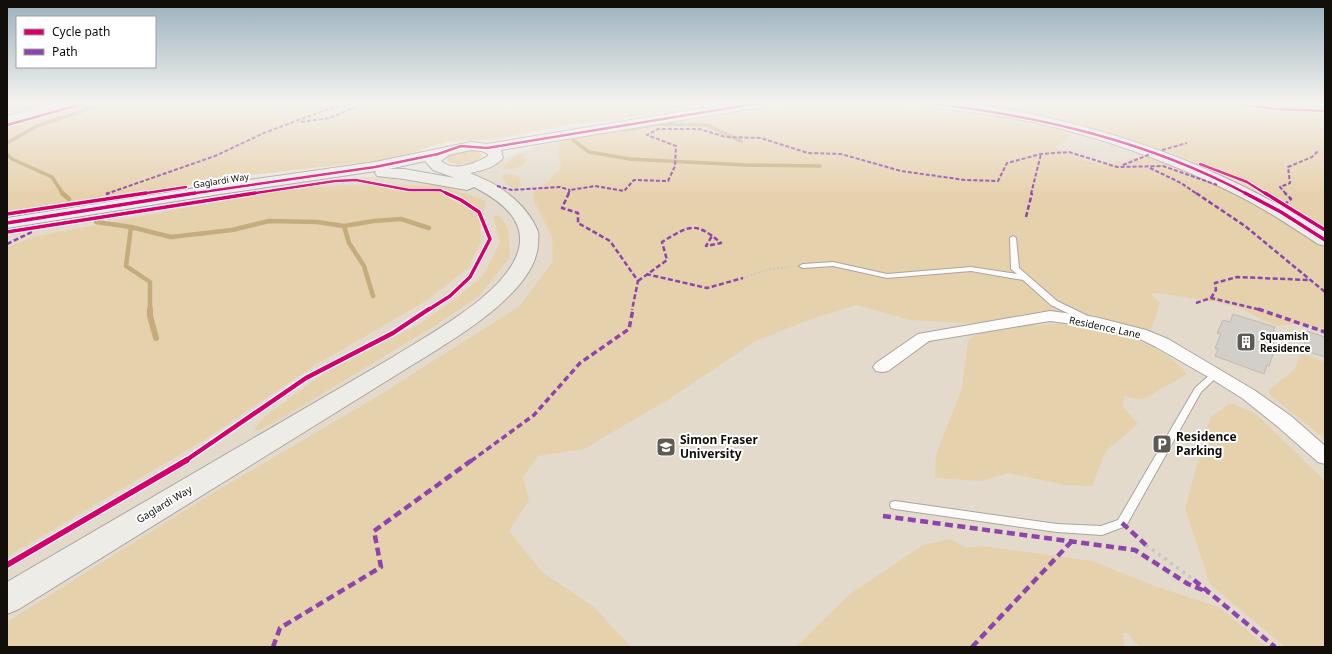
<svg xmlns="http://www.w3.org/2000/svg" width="1332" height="654" font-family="'Noto Sans',sans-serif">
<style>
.built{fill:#e3dacb}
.green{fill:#e6d1ad}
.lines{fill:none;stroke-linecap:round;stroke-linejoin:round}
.stream-far2{stroke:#c5ac7d;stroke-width:3.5}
.stream-far1{stroke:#c5ac7d;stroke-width:4.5}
.stream{stroke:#c5ac7d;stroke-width:6}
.building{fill:#d2cec8;stroke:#bfbbb4}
.lane-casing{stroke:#a9a59f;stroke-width:2}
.street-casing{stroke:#a9a59f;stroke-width:2}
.secondary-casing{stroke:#a9a59f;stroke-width:2}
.path-far2{stroke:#c8c7c5;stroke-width:1.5;stroke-dasharray:1.5 2;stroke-linecap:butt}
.path-far1{stroke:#c8c7c5;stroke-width:2;stroke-dasharray:1.5 2.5;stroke-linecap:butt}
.path{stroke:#c8c7c5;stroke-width:3.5;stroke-dasharray:3 4.5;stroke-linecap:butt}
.lane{fill:#fcfbfa;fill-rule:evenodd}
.street{fill:#fcfbfa;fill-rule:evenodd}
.secondary{fill:#eeece7;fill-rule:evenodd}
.quiet-far3{stroke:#8e44ad;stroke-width:2;stroke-dasharray:4 2;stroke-linecap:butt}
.quiet-far2{stroke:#8e44ad;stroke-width:2.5;stroke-dasharray:5 2.5;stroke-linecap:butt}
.quiet-far1{stroke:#8e44ad;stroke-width:3.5;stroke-dasharray:6 3.5;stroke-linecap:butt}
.quiet{stroke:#8e44ad;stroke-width:4.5;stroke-dasharray:8 4.5;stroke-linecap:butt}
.cycleway-far3-casing{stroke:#fff;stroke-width:4}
.cycleway-far2-casing{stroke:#fff;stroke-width:5.5}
.cycleway-far1-casing{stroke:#fff;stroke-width:7}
.cycleway-casing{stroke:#fff;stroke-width:8}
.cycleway-far3{stroke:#d6006c;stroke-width:2.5}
.cycleway-far2{stroke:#d6006c;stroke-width:3.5}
.cycleway-far1{stroke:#d6006c;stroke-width:4.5}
.cycleway{stroke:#d6006c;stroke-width:5.5}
.labels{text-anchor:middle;stroke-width:4;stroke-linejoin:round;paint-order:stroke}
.far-street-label{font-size:9px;fill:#120f0a;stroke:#fff}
.street-label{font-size:10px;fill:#120f0a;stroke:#fff}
.poi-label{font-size:10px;font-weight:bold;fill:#120f0a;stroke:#fff;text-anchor:start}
.near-poi-label{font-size:12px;font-weight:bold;fill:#120f0a;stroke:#fff;text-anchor:start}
</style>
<rect width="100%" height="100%" fill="#e9e5dd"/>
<path class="built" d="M784 103 916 104 990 114 1042 123 1077 132 1144 153 1304 231 1325 246V647H7V230L319 181 357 177 394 176 437 181 495 166 499 161 526 149 582 135 739 109Z"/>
<path class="green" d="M7 103H51L7 115Z
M93 103H747L711 109 649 114 611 121 567 125 499 139 446 142 391 159 235 177 7 216V127Z
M798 103C842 103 886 103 930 107 973 111 1016 121 1059 129L1069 135 1064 142 1057 145 1058 149 1079 156 1083 160 1101 164H1113L1117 161 1131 163 1130 158 1148 156 1239 192 1295 226 1325 248V328L1294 324 1276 326 1239 308 1215 302 1158 293 1151 294 1160 303 1151 331 1129 328 1092 315 1000 325 910 320 856 305 811 319 756 341 669 399 584 449 538 456 523 477 529 500 509 531 542 572 594 607 631 647H7V622L203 499 378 396 520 306 553 261 552 237 534 201 533 193 548 182 561 167 558 144 579 136 685 118Z
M963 103H1325V232C1267 192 1191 156 1123 138 1070 123 1016 114 963 103Z
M466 150C472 150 480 150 482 156 475 165 457 167 447 161L446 159 450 154Z
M522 153 525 154 523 158 527 161C520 169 513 169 503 169 505 162 515 157 522 153Z
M509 174 519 176 521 185 517 189C508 187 505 183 502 175Z
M370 184 444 186 486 201 480 223 481 242 468 268 426 301 317 364 201 442 7 557V247L33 237 278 190 321 186Z
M496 215 501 217 508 229 510 257 479 296 434 326 284 417 260 430H254L263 418 323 374 421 323 456 298 483 276 500 243 493 216Z
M1072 323C1110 332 1162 341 1187 374L1142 400 1124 396 1123 407 1138 424 1106 451 1092 486 1065 485 1009 473 981 481 935 478 936 455 962 388 968 341 982 329Z
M1301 353 1325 362V439L1269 394V390L1294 370Z
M1230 403 1255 413 1325 481V647H1285L1210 584 1185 509 1210 418Z
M950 539 967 548 983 546 1092 561 1157 587 1219 607 1267 647H1140L1127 633H1123L1124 647H796L850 594 923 545Z"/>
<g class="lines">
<path class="stream-far2" d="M1227 104 1236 108
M624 130 659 124 707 125 741 141
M573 140 589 152 630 159 745 165 820 166
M7 143 37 126 106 103
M7 154 12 159 52 177 63 194"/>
<path class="stream-far1" d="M62 193 69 199
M96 222 131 227 171 237 232 230 269 221 317 222 344 226 374 221 401 219 429 228
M344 226 349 243 364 266 373 296
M131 227 126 266 150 282V310"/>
<path class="stream" d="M150 309V316L156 338"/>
</g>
<path class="building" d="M1233 314 1275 327 1272 335 1276 336 1271 350 1274 351 1269 366 1267 365 1264 374 1215 356 1218 349 1215 348 1221 334 1217 333 1223 320 1230 322Z
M1307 331 1325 337V357L1303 350Z"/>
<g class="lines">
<g class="lane-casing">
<path id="lane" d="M1013 236 1016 238 1019 268 1057 301 1092 318 1093 320 1092 322H1086L1051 305 1023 280 971 271 887 278 833 266 803 268 799 266 803 264 833 262 887 274 971 267 1017 274 1011 269 1010 238Z
M1216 371 1220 374 1201 392 1126 526 1102 535 1057 532 895 509 891 508 890 505 891 502 895 501 1057 524 1101 526 1118 520 1195 388 1213 372Z"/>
</g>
<g class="street-casing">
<path id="street" d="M1050 311 1095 317 1146 330 1168 339 1254 390 1291 416 1325 446V464L1318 462 1277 426 1242 398 1210 378 1156 347 1134 336 1095 327 1050 321 929 341 888 371 882 372 876 371 873 367 876 363 918 334Z"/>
</g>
<g class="secondary-casing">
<path id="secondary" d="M52 103H73L72 106 7 124V116Z
M733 103H766L765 106 760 107 501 150 503 158C496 167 481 171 470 173 481 178 494 183 503 190 517 200 532 215 538 232 539 235 538 240 538 244 536 294 447 343 409 367L19 609 7 614V582L393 357C448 323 594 247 474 187L467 190 404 179 377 176 375 173 376 171 214 195 7 228V218L214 185 375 162 471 142 487 144ZM471 150 482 151 488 154V156C474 164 454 172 441 161L449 155ZM425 161 433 170 455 178 404 169H389Z
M922 103C936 103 950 103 964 103 995 105 1027 113 1057 120 1155 143 1240 179 1325 232V246L1318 244C1289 225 1259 205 1227 190 1165 160 1100 137 1033 122 998 115 963 111 928 107L923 106Z"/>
</g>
<path class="path-far2" d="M1217 103 1222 108
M1276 109 1301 140 1325 155"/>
<path class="path-far1" d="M743 278 767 270 790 267"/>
<path class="path" d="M1146 545 1194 580"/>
<use href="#lane" class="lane"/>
<use href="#street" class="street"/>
<use href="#secondary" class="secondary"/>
<path class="quiet-far3" d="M301 122 330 118 364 103
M1162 150 1187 143
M1123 165 1153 153
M1150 168 1181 183 1197 194
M497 186 512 190 560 187 570 190
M106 194 215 156 264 133 344 103
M568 194 570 190 595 186 624 191 634 180 668 181 675 166 676 146 647 135 658 129H699L726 137 761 138 808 153 841 154 901 171 965 180 998 181 1007 163 1041 154 1069 152 1117 167 1163 166 1217 185
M1031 194 1041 154
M1286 194 1280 187 1290 183 1288 167 1312 157 1318 151"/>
<path class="quiet-far2" d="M569 193 562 208 578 213V223L610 241 638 281 632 310
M1196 193 1245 226 1325 292
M106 194 109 193
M1284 205 1291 199 1285 193
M1026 217 1032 193
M7 244 34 231
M646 274 707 288 743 278
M638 281 667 260 662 242C690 225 695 221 721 243L706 246 712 236
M1211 298 1216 290 1215 283 1237 277 1309 280
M1196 303 1211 298 1261 310"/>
<path class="quiet-far1" d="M1258 309 1325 332
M471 461 534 415 580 363 629 329 633 309"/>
<path class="quiet" d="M883 516 1135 550 1188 584 1210 593
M1122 523 1146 545
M1194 580 1275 647
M273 647 280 628 381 567 374 531 472 460
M972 647 1072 541"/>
<g class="cycleway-far3-casing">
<path id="cycleway-far3" d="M928 103C1039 116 1148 141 1247 194
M1231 103 1276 109 1325 111
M7 125 86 103
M1200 164 1247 182 1266 194
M140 194 186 187
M189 194 375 167 438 154 461 146 487 148 760 103
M249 194 335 181 356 180 409 190H440L448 194"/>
</g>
<g class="cycleway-far2-casing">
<path id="cycleway-far2" d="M1245 193 1281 212 1325 240
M1265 193 1325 230
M7 214 146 193
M7 223 195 193
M7 232 255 193
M428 310 450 296 470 277 490 239 479 212 461 200 446 193"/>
</g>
<g class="cycleway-far1-casing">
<path id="cycleway-far1" d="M185 461 306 378 393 333 429 309"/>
</g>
<g class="cycleway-casing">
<path id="cycleway" d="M7 565 187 460"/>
</g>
<use href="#cycleway-far3" class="cycleway-far3"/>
<use href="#cycleway-far2" class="cycleway-far2"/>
<use href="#cycleway-far1" class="cycleway-far1"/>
<use href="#cycleway" class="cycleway"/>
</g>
<linearGradient id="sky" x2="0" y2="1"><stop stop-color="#9ab1bd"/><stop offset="0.53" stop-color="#f5f3f0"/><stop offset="1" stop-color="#f5f3f0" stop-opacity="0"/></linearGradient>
<rect width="1332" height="195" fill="url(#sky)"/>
<defs>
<g id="building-square" transform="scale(1)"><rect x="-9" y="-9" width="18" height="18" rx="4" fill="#5d5a54" stroke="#fff"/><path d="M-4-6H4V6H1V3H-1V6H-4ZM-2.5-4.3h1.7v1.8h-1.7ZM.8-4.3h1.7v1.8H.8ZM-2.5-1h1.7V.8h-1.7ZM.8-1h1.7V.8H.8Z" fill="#fff"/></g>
<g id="parking-square" transform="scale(1)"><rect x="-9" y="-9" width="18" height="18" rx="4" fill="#5d5a54" stroke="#fff"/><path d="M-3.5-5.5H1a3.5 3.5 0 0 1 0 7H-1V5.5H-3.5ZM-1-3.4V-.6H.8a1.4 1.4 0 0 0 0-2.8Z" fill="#fff"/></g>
<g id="university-square" transform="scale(1)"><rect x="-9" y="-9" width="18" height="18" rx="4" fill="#5d5a54" stroke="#fff"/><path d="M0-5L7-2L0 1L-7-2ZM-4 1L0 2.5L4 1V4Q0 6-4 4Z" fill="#fff"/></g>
</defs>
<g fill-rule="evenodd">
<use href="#building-square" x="1246" y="342"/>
<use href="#parking-square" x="1162" y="444"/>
<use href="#university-square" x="666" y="447"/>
</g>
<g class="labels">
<g class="far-street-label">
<text transform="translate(221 181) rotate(-9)" y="3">Gaglardi Way</text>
</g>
<g class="street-label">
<text transform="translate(1105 327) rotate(12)" y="4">Residence Lane</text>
<text transform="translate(164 504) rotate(-31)" y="4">Gaglardi Way</text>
</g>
<g class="poi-label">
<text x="1260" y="340">Squamish<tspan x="1260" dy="12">Residence</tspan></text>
</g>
<g class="near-poi-label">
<text x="1176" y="441">Residence<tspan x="1176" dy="14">Parking</tspan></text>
<text x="680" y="444">Simon Fraser<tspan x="680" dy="14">University</tspan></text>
</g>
</g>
<rect width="1332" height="654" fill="none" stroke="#120f0a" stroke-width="16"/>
<rect x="16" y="16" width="140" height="52" fill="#ffffff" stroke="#a09f9d"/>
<rect x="24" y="29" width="20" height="6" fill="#d6006c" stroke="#a09f9d"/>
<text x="52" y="36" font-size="12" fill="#120f0a">Cycle path</text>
<rect x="24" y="49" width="20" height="6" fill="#8e44ad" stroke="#a09f9d"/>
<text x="52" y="56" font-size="12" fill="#120f0a">Path</text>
</svg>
